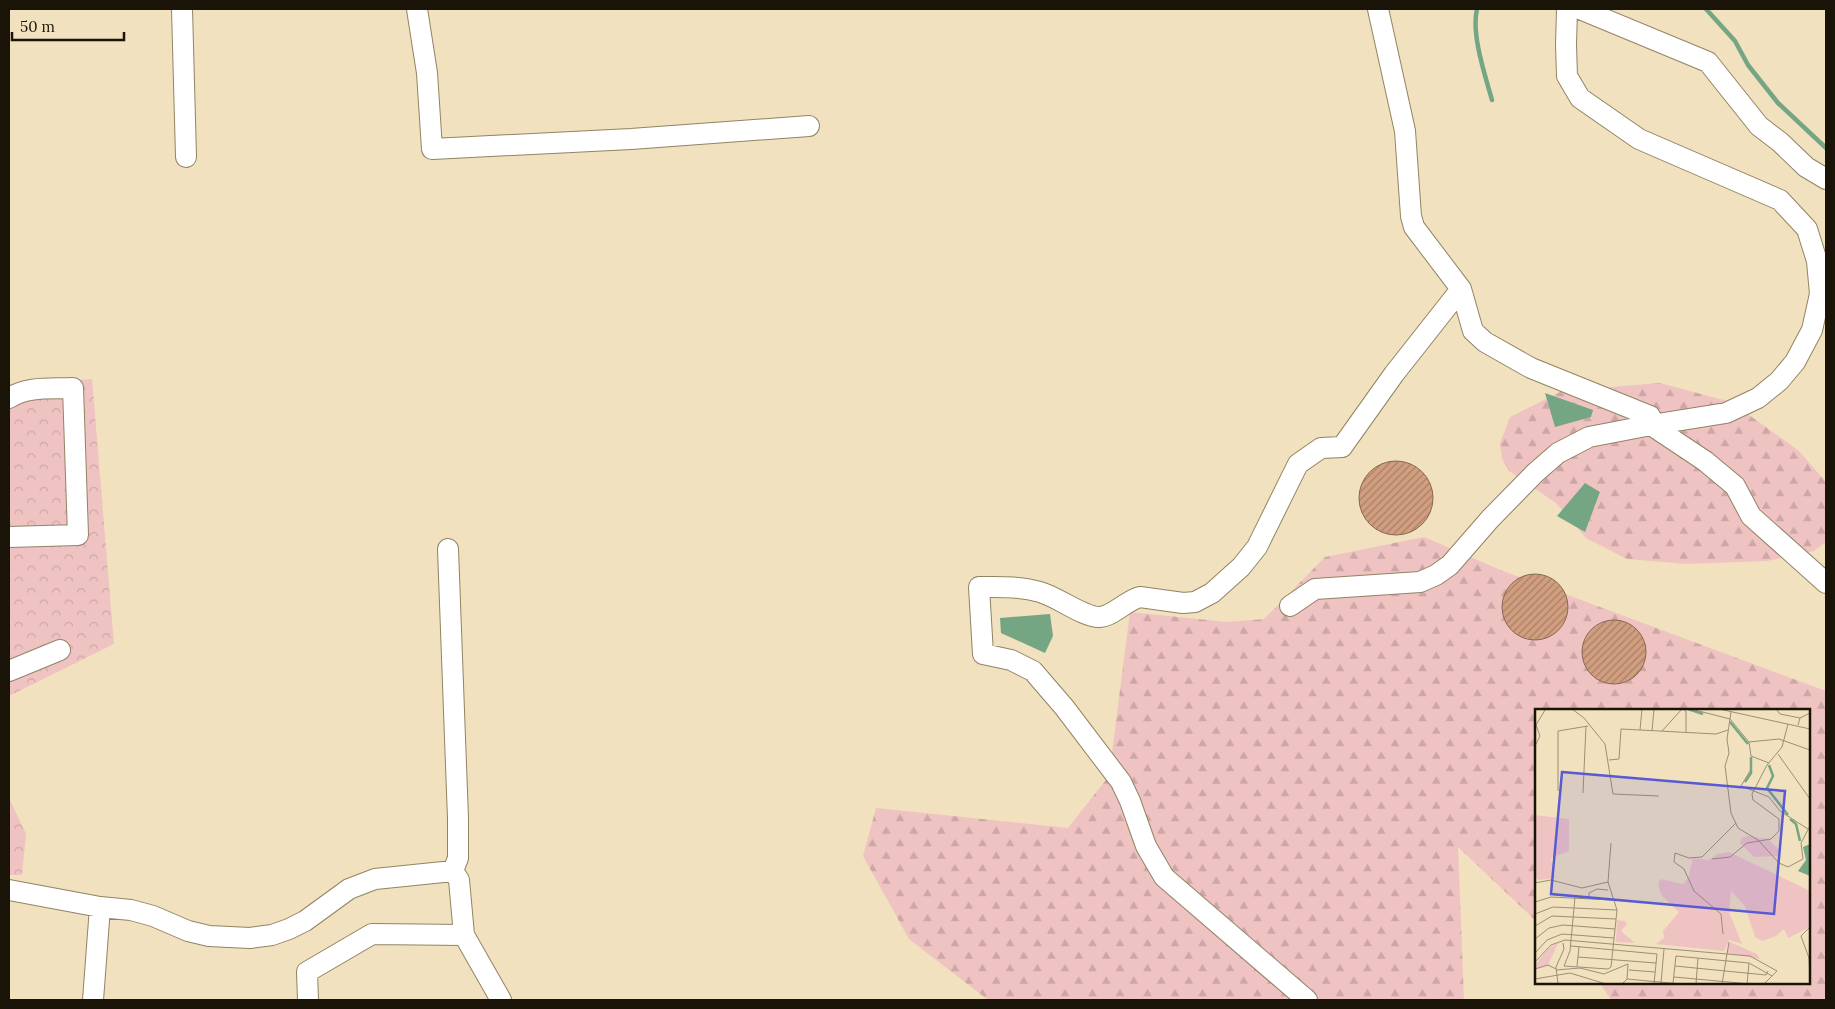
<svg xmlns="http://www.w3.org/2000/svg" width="1835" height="1009" font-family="Lora,serif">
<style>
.forest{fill:url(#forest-firs)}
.park{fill:url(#park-crowns)}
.water{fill:#74a683}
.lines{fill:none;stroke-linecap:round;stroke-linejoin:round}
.stream{stroke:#74a683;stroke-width:4.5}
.building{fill:url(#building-hatch);stroke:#866754}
.minor-casing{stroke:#928363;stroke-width:22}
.minor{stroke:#fff;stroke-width:20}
.inset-river{fill:none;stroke:#74a683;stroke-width:2.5}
.inset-road{fill:none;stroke:#9b8f75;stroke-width:1}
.view{fill:#575ad2;fill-opacity:0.15;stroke:#575ad2;stroke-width:2.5}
.inset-edge{fill:none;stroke:#1a1408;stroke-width:2.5}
</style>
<defs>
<pattern id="forest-firs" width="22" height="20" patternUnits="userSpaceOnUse" patternTransform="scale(1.25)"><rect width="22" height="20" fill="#f0c3c3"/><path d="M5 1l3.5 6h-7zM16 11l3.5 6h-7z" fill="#cda7a6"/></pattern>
<pattern id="park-crowns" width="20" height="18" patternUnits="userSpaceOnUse" patternTransform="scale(1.25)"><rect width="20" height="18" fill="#f0c3c3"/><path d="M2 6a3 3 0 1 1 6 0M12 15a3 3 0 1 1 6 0" fill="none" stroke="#cda7a6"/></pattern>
<pattern id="building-hatch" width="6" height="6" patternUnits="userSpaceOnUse" patternTransform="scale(1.25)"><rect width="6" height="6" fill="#d19e7f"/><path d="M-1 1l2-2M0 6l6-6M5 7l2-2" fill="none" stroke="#a98066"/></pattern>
</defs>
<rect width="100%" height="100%" fill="#f1e1be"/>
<path class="forest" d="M1660 383 1731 402 1799 451 1826 482V542L1814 551 1767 561 1686 564 1627 559 1586 538 1556 503 1509 471 1502 459 1500 443 1510 417 1562 391Z
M1424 537 1503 571 1826 691V1000H1611L1600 983H1809V710H1536V921L1458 847 1464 1000H988L909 939 863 856 876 808 1068 828 1109 776 1130 612 1227 622 1264 619 1325 557Z"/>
<path class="park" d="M92 379 114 644 9 696V384Z
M9 798 26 834 22 875H9Z"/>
<path class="water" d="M1545 393 1593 410 1591 417 1555 427Z
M1585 483 1600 492 1585 532 1557 516Z
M1050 614 1053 636 1045 653 1001 633 1000 618Z"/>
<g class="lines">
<path class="stream" d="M1477 9C1471 34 1485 75 1492 100
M1706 9 1735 41 1748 65 1778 103 1826 148"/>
</g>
<path class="building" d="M1359 498a37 37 0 1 1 74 0a37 37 0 1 1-74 0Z
M1502 607a33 33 0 1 1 66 0a33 33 0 1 1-66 0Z
M1582 652a32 32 0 1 1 64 0a32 32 0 1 1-64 0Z"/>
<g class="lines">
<g class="minor-casing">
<path id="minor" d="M182 9 186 157
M417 9 427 73 432 149 631 139 809 126
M1378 9 1405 131 1411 216 1414 227 1461 289 1473 331 1485 342 1531 368 1650 416 1651 425
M1580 9 1708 62 1759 126 1780 142 1806 167 1826 179
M9 398C28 386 50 389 73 388L78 535 9 537
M1651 425 1705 461 1735 486 1751 516 1826 583
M1290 606 1315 589 1420 582 1436 575 1450 565 1490 519 1535 473 1558 453 1589 437 1651 425 1726 413 1758 398 1779 381 1795 362 1812 330 1820 294 1817 261 1807 229 1780 200 1639 139 1580 98 1567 76 1566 45 1567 9
M9 671 60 650
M453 871 459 880 464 935 501 1000
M9 890 100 907 131 910 153 916 188 931 209 936 250 938 272 935 289 929 305 921 349 889 375 879 453 871 458 858V819L448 549
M93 1000 100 907
M308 1000 307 972 372 934 464 935
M1307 1000 1164 877 1146 846 1130 801 1121 782 1064 707 1033 671 1011 660 983 654 979 587C999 587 1020 586 1040 592 1058 597 1083 617 1099 617 1112 617 1127 600 1140 597L1183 603 1195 602 1212 593 1241 567 1257 547 1298 464 1321 448 1342 447 1394 374 1461 289"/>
</g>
<use href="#minor" class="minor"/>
</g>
<g transform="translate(1535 709)">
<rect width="275" height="275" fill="#f1e1be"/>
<path d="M213 127 233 130 245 142 244 147 219 148 205 134 206 129ZM194 143 275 182V218L253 229 249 220 241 227 227 232 220 228 210 197 196 182 194 203 207 235 194 231 189 242 121 235 129 229 128 222 144 203 127 187 123 176 125 170 148 175 153 169 158 149 174 151 182 145Z" fill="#f0c3c3"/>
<path d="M0 106 34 110V142L16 149 20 169 3 171 0 166ZM82 211 90 212 92 215 86 222 100 234 81 233ZM195 233 222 245 225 250 191 244ZM23 234 13 256 0 260V256L13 240Z" fill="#f0c3c3"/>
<path d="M275 135V167L263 162 271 151 268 138Z" fill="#74a683"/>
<path class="inset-river" d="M153 0 168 5M195 13 213 35M234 56 238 67 232 79 253 106M210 73 216 64V48M255 110 261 115 265 132"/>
<path class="inset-road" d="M37 0 49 9 70 35 78 85 124 87M148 0 151 2V23M156 0 195 10 214 33 216 47 234 54M184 0 275 20M241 0 245 5 265 9M196 3 192 30 194 44 190 57 196 104 203 119 223 131 244 154 253 158 268 150 266 134 275 117M263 16 265 9 275 4M105 21 107 0M117 22 119 0M127 22 147 0M214 33 244 30 275 41M0 37 5 27 1 16 10 1M0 40V63M243 45 275 90M74 51 84 50 86 20 181 25 193 21M215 62 206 77 234 88 245 102 273 120M23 82V22L53 17M48 84 51 17M177 150 195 148 212 134 236 130 244 122V110L218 91 217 85 232 56 247 38 253 15M0 174 16 171 47 179 73 173 76 134M40 188 35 242 29 257 73 260 76 258 82 201 73 173M54 189V184L62 180 73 181M0 193 16 188 77 191M0 205 18 198 82 201M0 217 17 207 81 210M275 218 266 227 274 249 275 269M188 225 186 205 159 182 149 160 139 153 140 144 154 149 167 148 201 114M0 230 14 219 28 216 80 220M36 237 122 245 119 275M0 244 12 231 27 225 79 229M43 248 121 254M0 253 16 236 30 231 215 247 242 262 229 275M42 257 44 238M140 257 231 266 233 262M0 260 13 256 21 260M21 261 45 259 69 265 93 255M94 261 120 263M139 268 215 275M0 270 35 264 71 275M92 270 93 255M126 274 129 240M138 274 141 247 214 254 237 267M23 275 21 258 29 240 28 234M87 275 92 270 146 275M161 275 163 249M187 275 194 233M212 275 214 254"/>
<path class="view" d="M27 63 250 82 239 205 16 185Z"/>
<rect width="275" height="275" class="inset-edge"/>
</g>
<rect width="1835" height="1009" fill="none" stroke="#1a1408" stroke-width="20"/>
<path d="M12 32v8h112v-8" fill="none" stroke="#1a1408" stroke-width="2.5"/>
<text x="20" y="32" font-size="15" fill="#1a1408" stroke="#f1e1be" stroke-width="4" paint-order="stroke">50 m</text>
</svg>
